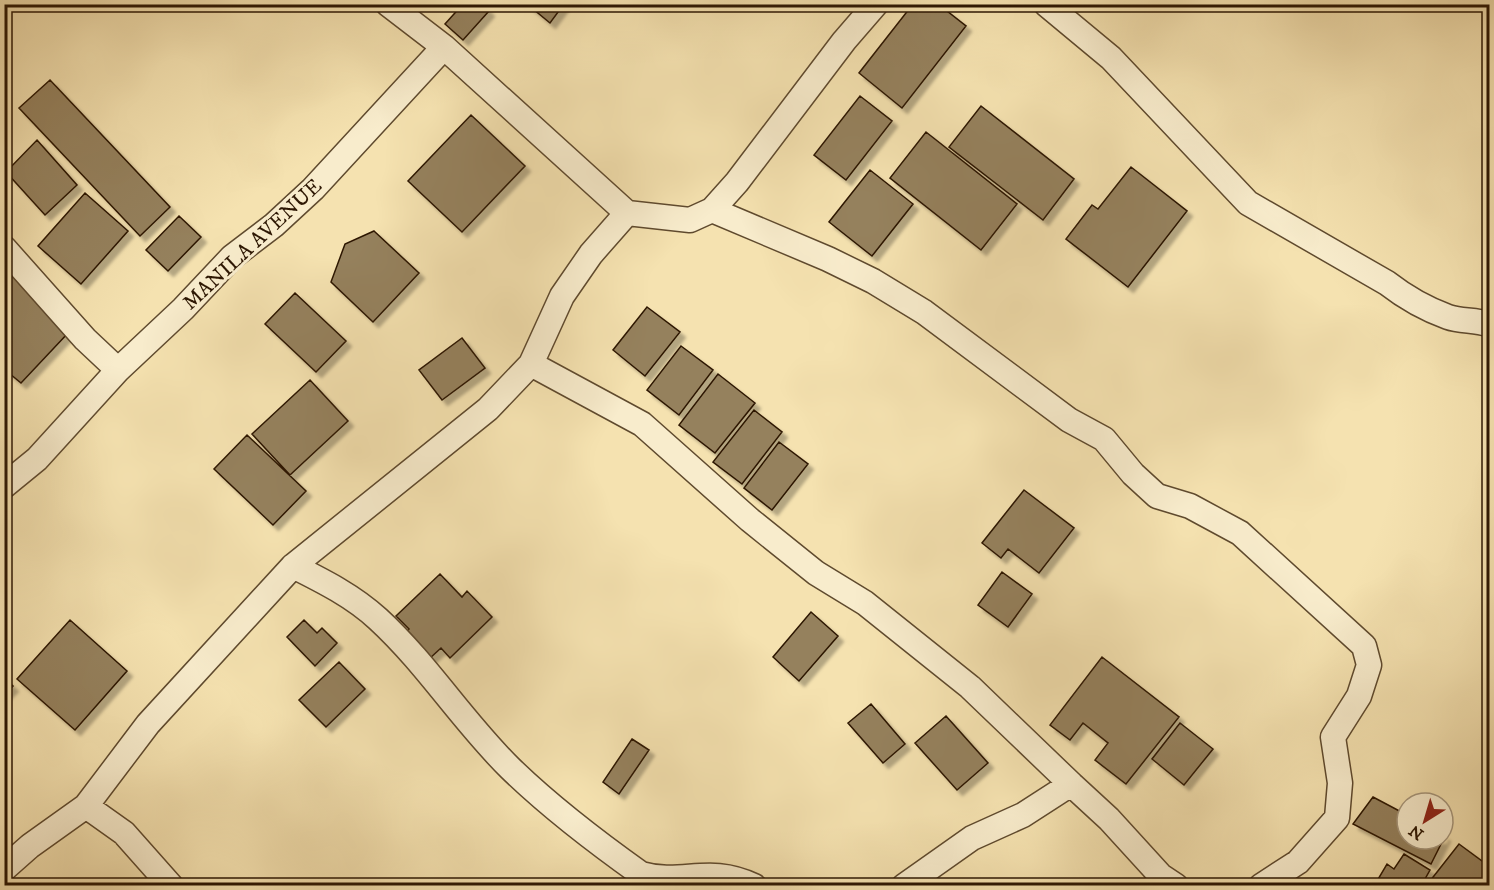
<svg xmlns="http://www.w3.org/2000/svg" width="1494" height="890" font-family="'IM FELL DW Pica',serif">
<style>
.building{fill:#95815d;stroke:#2d1703;stroke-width:1.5;filter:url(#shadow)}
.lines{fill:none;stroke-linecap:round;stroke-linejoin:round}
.street-casing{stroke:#5f4a2e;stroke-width:27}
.street{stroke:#f8eccc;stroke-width:24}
.labels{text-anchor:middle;stroke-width:6;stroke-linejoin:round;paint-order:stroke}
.street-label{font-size:21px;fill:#2d1703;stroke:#f8eccc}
</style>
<defs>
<filter id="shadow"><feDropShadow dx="5.5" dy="5.5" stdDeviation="1.5" flood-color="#0004"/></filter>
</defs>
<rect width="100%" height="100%" fill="#f5e2b0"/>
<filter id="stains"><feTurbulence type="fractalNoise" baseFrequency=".00333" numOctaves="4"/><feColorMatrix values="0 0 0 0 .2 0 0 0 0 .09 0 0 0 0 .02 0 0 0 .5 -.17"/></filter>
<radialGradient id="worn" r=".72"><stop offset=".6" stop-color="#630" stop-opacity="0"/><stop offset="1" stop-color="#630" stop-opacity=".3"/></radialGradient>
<path class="building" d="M463 4H482L489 11 463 40 445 24Z
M527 4H564L550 23Z
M913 4H938L966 26 902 108 859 73Z
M50 80 170 207 140 236 19 108Z
M860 96 892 121 846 180 814 155Z
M981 106 1074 179 1043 220 949 147Z
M471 115 525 166 462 232 408 181Z
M926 132 1017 204 981 250 890 178Z
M37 140 77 185 45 215 6 172Z
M1131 167 1187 211 1128 287 1066 239 1092 205 1098 209Z
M870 170 913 204 872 256 829 222Z
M85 193 128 231 81 284 38 246Z
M179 216 201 237 168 271 146 250Z
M374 231 419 273 373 322 331 282 345 244Z
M4 262 69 332 21 383 4 369Z
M295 293 346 341 316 372 265 324Z
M647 307 680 332 645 376 613 350Z
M462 338 485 368 442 400 419 370Z
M681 346 713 370 679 415 647 390Z
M718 374 755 403 715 453 679 425Z
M310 380 348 421 290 475 252 434Z
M754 410 782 432 742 484 713 462Z
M247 435 306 491 273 525 214 469Z
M779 442 808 464 772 510 744 488Z
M1024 490 1074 528 1039 573 1008 549 1001 558 982 543Z
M1002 572 1032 594 1008 627 978 605Z
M440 574 462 597 467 591 492 617 450 658 441 648 429 659 404 634 409 629 396 616Z
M811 612 838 636 799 681 773 657Z
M70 620 127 671 75 730 17 679Z
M304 620 317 633 322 628 337 643 315 666 287 637Z
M1102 657 1179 717 1126 784 1095 760 1108 743 1083 723 1070 740 1050 725Z
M339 662 365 689 326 727 299 700Z
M4 678 13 686 4 695Z
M871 704 905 744 883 763 848 723Z
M946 716 988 763 957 790 915 743Z
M1180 723 1213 749 1184 785 1152 759Z
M632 739 649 750 619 794 603 782Z
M1373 797 1407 815V839H1443V835L1445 836 1431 864 1353 824Z
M1459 844 1490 867V886H1435L1430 881Z
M1404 854 1430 870 1421 886H1374L1387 864 1394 869Z"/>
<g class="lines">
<g class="street-casing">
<path id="street" d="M388 4 444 47 627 213 690 220 712 210 737 182 844 41 876 4
M1046 4 1111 58 1248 203 1387 283C1405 297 1426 309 1448 317 1462 322 1476 319 1490 325
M712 210 828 259 873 281 924 312 1069 420 1104 439 1133 474 1157 496 1190 506 1240 533 1364 646 1369 665 1359 696 1333 737 1340 783 1337 818 1298 862 1261 886
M4 248 85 339 118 370
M531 364 642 424 750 520 816 573 865 603 970 687 1071 784
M4 486 37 459 118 370 183 309 232 257 274 225 313 189 444 47
M293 566C323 581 353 596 378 619 427 664 463 722 510 768 550 807 596 842 641 874 683 886 708 864 754 886
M86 806 124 833 171 886
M4 869 30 846 86 806 148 724 293 566 488 409 531 364 562 296 591 254 627 213
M904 886 972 838 1023 815 1071 784 1109 819 1161 876 1176 886"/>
</g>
<use href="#street" class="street"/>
</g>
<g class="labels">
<g class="street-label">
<text transform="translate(252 244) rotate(-43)" y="7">MANILA AVENUE</text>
</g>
</g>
<rect width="1494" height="890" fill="none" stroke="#f5e2b0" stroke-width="24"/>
<rect x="6" y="6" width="1482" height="878" fill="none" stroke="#2d1703" stroke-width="3"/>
<rect x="12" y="12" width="1470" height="866" fill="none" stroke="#2d1703" stroke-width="1.5"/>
<g transform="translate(1425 821) rotate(217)"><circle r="28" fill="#f8eccc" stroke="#a7977c" stroke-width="1.5"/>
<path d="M0-4.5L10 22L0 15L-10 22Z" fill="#8f2418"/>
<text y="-9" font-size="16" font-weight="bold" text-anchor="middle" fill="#2d1703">N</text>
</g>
<rect width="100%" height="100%" filter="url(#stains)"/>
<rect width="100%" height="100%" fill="url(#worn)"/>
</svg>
